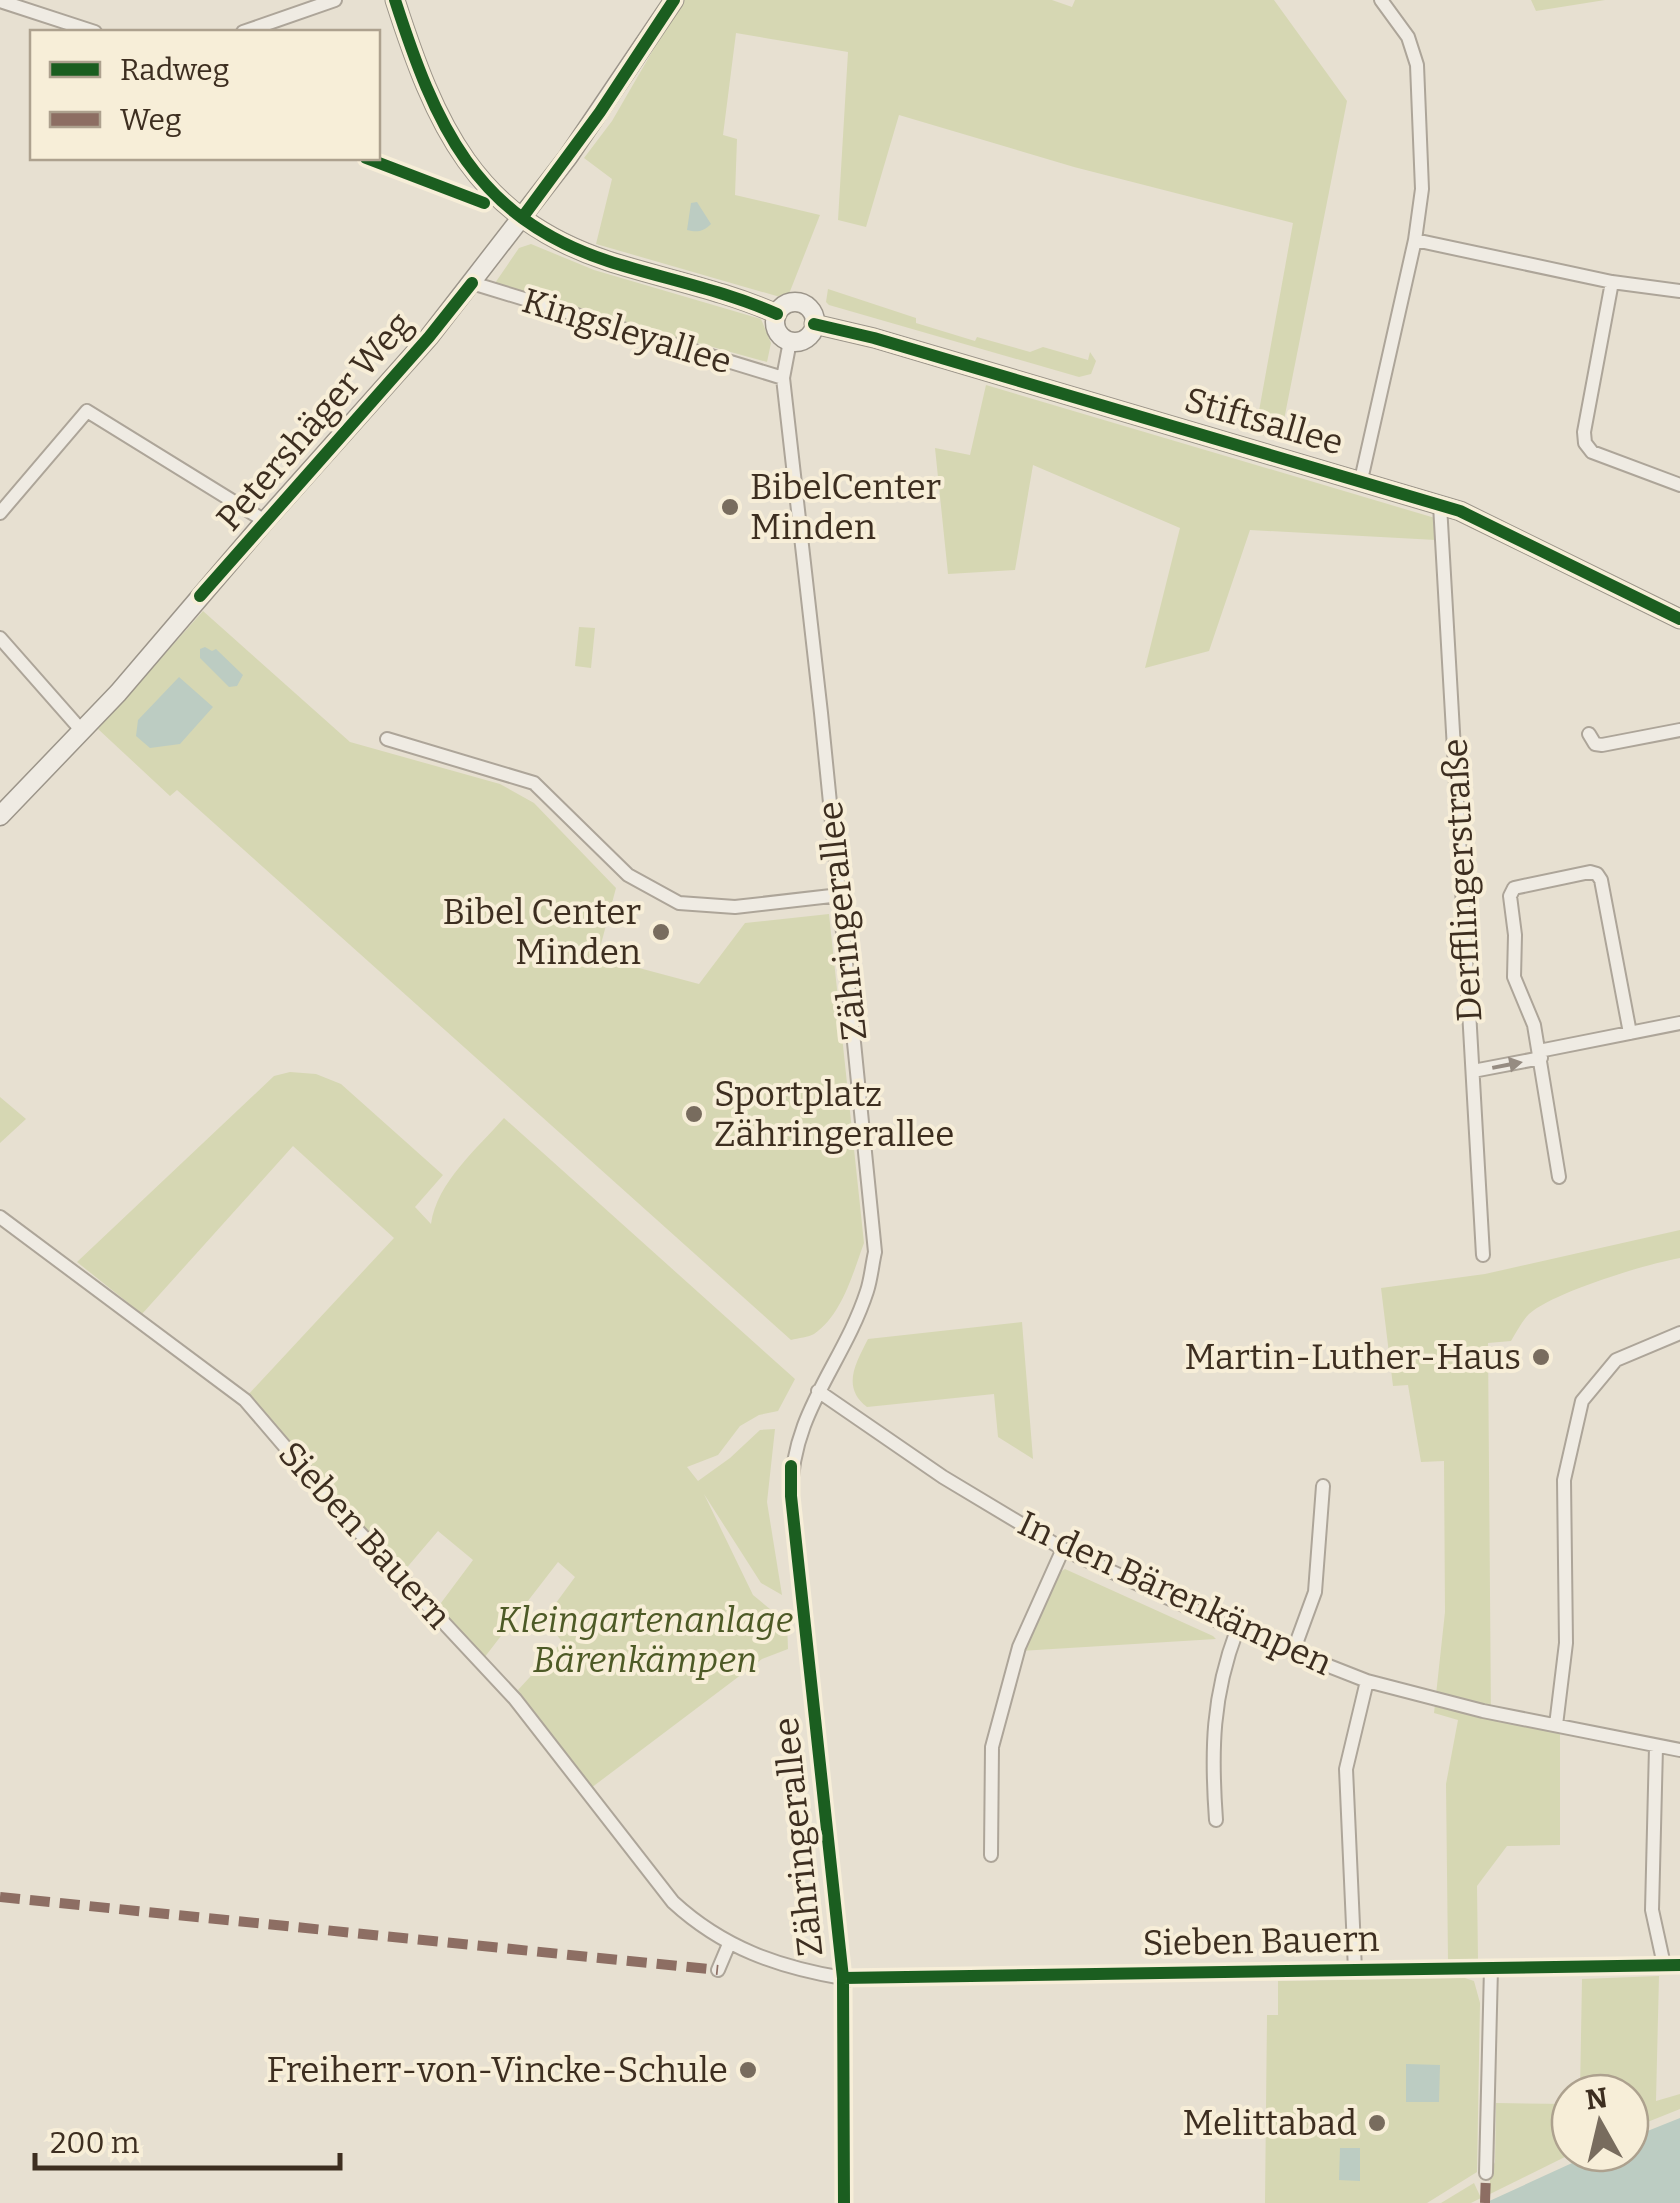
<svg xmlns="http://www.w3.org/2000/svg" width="1680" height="2203" font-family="Bitter,serif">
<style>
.green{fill:#d6d7b3}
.water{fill:#bcccc2}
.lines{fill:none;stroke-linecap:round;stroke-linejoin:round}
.street-casing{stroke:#ada599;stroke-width:16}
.secondary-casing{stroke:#9c958a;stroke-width:21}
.street{stroke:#efebe3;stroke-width:12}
.secondary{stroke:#efebe3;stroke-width:18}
.quiet{stroke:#8d6e63;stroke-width:10;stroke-dasharray:20 10;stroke-linecap:butt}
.cycleway-casing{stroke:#f7eed8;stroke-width:19}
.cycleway{stroke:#1b5e20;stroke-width:12}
.oneway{fill:#968c82}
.poi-dot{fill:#786c5e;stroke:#f7eed8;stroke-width:4}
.labels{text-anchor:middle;stroke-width:8;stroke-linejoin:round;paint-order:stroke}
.street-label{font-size:35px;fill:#3d2e20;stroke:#f7eed8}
.poi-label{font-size:35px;fill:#3d2e20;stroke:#f7eed8;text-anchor:end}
.park-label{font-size:35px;font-style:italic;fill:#4d5a26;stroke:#f7eed8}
</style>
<rect width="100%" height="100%" fill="#e7e0d1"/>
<path class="green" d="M682 0H1052L1072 7 1075 0H1274L1347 101 1280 440 1255 433 1293 223 1074 167 899 115 866 227 838 220 848 52 736 33 723 135 737 139 735 195 820 215 787 299 596 244 612 179 584 158 612 121Z
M1531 0H1605L1536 11Z
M531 244 594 270 761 319 771 343 767 362 493 286 519 248Z
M828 289 916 318V323L975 341 977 337 1030 352 1043 347 1088 360 1090 352 1096 361 1091 374 1079 377 829 305 826 302Z
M986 385 1435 518 1436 540 1250 530 1209 651 1145 668 1180 528 1033 465 1015 570 948 574 935 448 970 455Z
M203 611 350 742 500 784 534 803 616 888 601 944 624 964 699 984 745 923 829 914 864 1243C853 1273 842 1315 814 1334 809 1337 798 1338 791 1340L177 790 170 796 98 729Z
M579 627 595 628 591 668 575 666Z
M290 1072 316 1074 341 1084 443 1175 415 1207 431 1224C437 1182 477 1149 504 1118L795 1379 778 1411 759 1415 740 1426 718 1455 687 1467 698 1481 730 1458 760 1430 775 1429 767 1502 782 1595 761 1583 704 1494 753 1595 787 1623 788 1649 762 1659 591 1788 518 1690 562 1642 545 1618 575 1577 558 1562 484 1658 438 1607 473 1560 438 1531 404 1571 247 1396 394 1238 293 1146 142 1314 77 1262 274 1076Z
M0 1097 26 1119 0 1143Z
M1680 1230V1258C1646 1264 1554 1292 1529 1314 1522 1321 1516 1333 1511 1341L1488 1343 1491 1719 1560 1732V1845L1507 1846 1477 1886 1478 1960 1448 1961 1446 1784 1458 1720 1434 1713 1445 1612 1444 1461 1421 1462 1408 1385 1393 1386 1381 1288 1485 1274Z
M1022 1322 1033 1459 998 1437 994 1394 867 1407C841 1387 856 1363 868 1339Z
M1065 1569 1213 1636 1216 1639 1020 1651 1057 1574Z
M1659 1976 1656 2101 1680 2094V2109L1630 2129V2093H1580L1582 1979Z
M1465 1978 1474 1981 1480 2003 1477 2172 1427 2203H1265L1267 2015H1278V1981Z
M1496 2103 1570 2104V2153H1573L1490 2194V2173L1495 2162Z
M1474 2183 1481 2198 1471 2203H1441Z"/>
<path class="water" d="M697 202 711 224C704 231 698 233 687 230L691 203Z
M205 647 212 651 216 649 243 675 237 686 229 687 200 658V649Z
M179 677 213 707 180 744 150 748 136 736 138 720Z
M1406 2064 1440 2065 1439 2102H1406Z
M1680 2118V2203H1485L1594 2153H1630V2138Z
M1340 2148H1360V2181L1339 2180Z"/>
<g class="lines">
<g class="street-casing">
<path id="street" d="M0 1 95 32
M243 32 335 0
M1415 240 1612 282 1680 291
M1612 282 1584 432 1585 443 1592 452 1680 485
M472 283 783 378
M790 341 783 378 821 713 875 1252C872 1265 871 1279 867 1291 843 1365 791 1412 791 1496L843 1978 844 2203
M1361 480 1415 240 1422 189 1417 65 1408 37 1381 0
M1440 505 1483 1255
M0 513 87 411 265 521
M0 638 82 731
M1589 734 1595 744 1602 745 1680 730
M387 739 534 783 628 875 679 903 735 907 840 895
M1539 1051 1680 1023
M1473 1071 1541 1058
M1559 1177 1534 1025 1514 977 1515 935 1510 896 1514 888 1590 872 1597 874 1601 880 1630 1033
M0 1217 245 1400 346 1518 515 1699 673 1902C723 1948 778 1967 843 1978L1680 1965
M818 1391 943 1477 1063 1549 1237 1630 1367 1681 1483 1711 1680 1750
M1293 1652 1315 1592 1323 1486
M1556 1725 1566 1643 1564 1480 1582 1401 1616 1360 1680 1333
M1656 1747 1652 1910 1664 1965
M1216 1820C1211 1751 1212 1696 1237 1630
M991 1855 992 1747 1019 1647 1063 1549
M718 1970 729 1944
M1355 1970 1346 1769 1367 1681
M1486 2173 1491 1968"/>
</g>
<g class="secondary-casing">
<path id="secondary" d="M395 0C435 124 474 217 608 261 664 279 723 290 777 314
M775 322a20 20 0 1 1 40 0a20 20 0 1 1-40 0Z
M814 324 874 338 1460 511 1680 619
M0 816 118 693 265 521 429 337 568 157 674 0"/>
</g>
<use href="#street" class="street"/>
<use href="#secondary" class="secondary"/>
<path class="quiet" d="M0 1897 718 1970
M1485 2203 1486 2173"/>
<g class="cycleway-casing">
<path id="cycleway" d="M395 0C435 124 474 217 608 261 664 279 723 290 777 314
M366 158 484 203
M522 218 600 112 674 0
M814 324 874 338 1460 511 1680 619
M200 596 429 337 472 283
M791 1466V1496L843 1978 844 2203
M843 1978 1680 1965"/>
</g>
<use href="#cycleway" class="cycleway"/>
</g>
<defs><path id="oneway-solid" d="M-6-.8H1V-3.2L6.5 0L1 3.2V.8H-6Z" transform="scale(2.5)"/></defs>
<use class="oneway" href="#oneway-solid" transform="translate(1507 1065) rotate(-11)"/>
<g class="poi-dot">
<circle cx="730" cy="507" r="10"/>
<circle cx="661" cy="932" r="10"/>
<circle cx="694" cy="1114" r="10"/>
<circle cx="1541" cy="1357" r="10"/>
<circle cx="748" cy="2070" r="10"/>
<circle cx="1377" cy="2123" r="10"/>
</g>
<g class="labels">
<g class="street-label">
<text transform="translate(627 331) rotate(17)" y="12">Kingsleyallee</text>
<text transform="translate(314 421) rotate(-49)" y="12">Petershäger Weg</text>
<text transform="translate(1264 421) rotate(16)" y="12">Stiftsallee</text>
<text transform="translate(1462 880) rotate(-93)" y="12">Derfflingerstraße</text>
<text transform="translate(842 921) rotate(-96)" y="12">Zähringerallee</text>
<text transform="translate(365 1535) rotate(48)" y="12">Sieben Bauern</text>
<text transform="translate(1175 1593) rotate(25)" y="12">In den Bärenkämpen</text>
<text transform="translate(798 1837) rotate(-96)" y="12">Zähringerallee</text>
<text transform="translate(1261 1941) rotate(-1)" y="12">Sieben Bauern</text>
</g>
<g class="poi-label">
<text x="750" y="499" text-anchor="start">BibelCenter<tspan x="750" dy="40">Minden</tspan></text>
<text x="641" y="924">Bibel Center<tspan x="641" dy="40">Minden</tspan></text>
<text x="714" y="1106" text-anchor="start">Sportplatz<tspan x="714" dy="40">Zähringerallee</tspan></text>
<text x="1521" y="1369">Martin-Luther-Haus</text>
<text x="728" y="2082">Freiherr-von-Vincke-Schule</text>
<text x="1357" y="2135">Melittabad</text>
</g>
<g class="park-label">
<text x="645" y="1632">Kleingartenanlage<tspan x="645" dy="40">Bärenkämpen</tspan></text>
</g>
</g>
<rect x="30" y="30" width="350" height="130" fill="#f7eed8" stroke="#ada18e" stroke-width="2.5"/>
<rect x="50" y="62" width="50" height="15" fill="#1b5e20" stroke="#ada18e" stroke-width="2.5"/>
<text x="120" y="80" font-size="30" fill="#3d2e20">Radweg</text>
<rect x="50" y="112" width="50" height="15" fill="#8d6e63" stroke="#ada18e" stroke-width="2.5"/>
<text x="120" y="130" font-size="30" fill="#3d2e20">Weg</text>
<g transform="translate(1600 2123) rotate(352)"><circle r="48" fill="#f7eed8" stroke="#ada18e" stroke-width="2.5"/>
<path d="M0-8L18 38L0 25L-18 38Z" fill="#786c5e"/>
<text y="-15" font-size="28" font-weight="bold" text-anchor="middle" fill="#3d2e20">N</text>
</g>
<path d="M35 2153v15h305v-15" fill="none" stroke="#3d2e20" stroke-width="5"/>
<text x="50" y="2153" font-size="30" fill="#3d2e20" stroke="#f7eed8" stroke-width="8" paint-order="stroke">200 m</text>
</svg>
